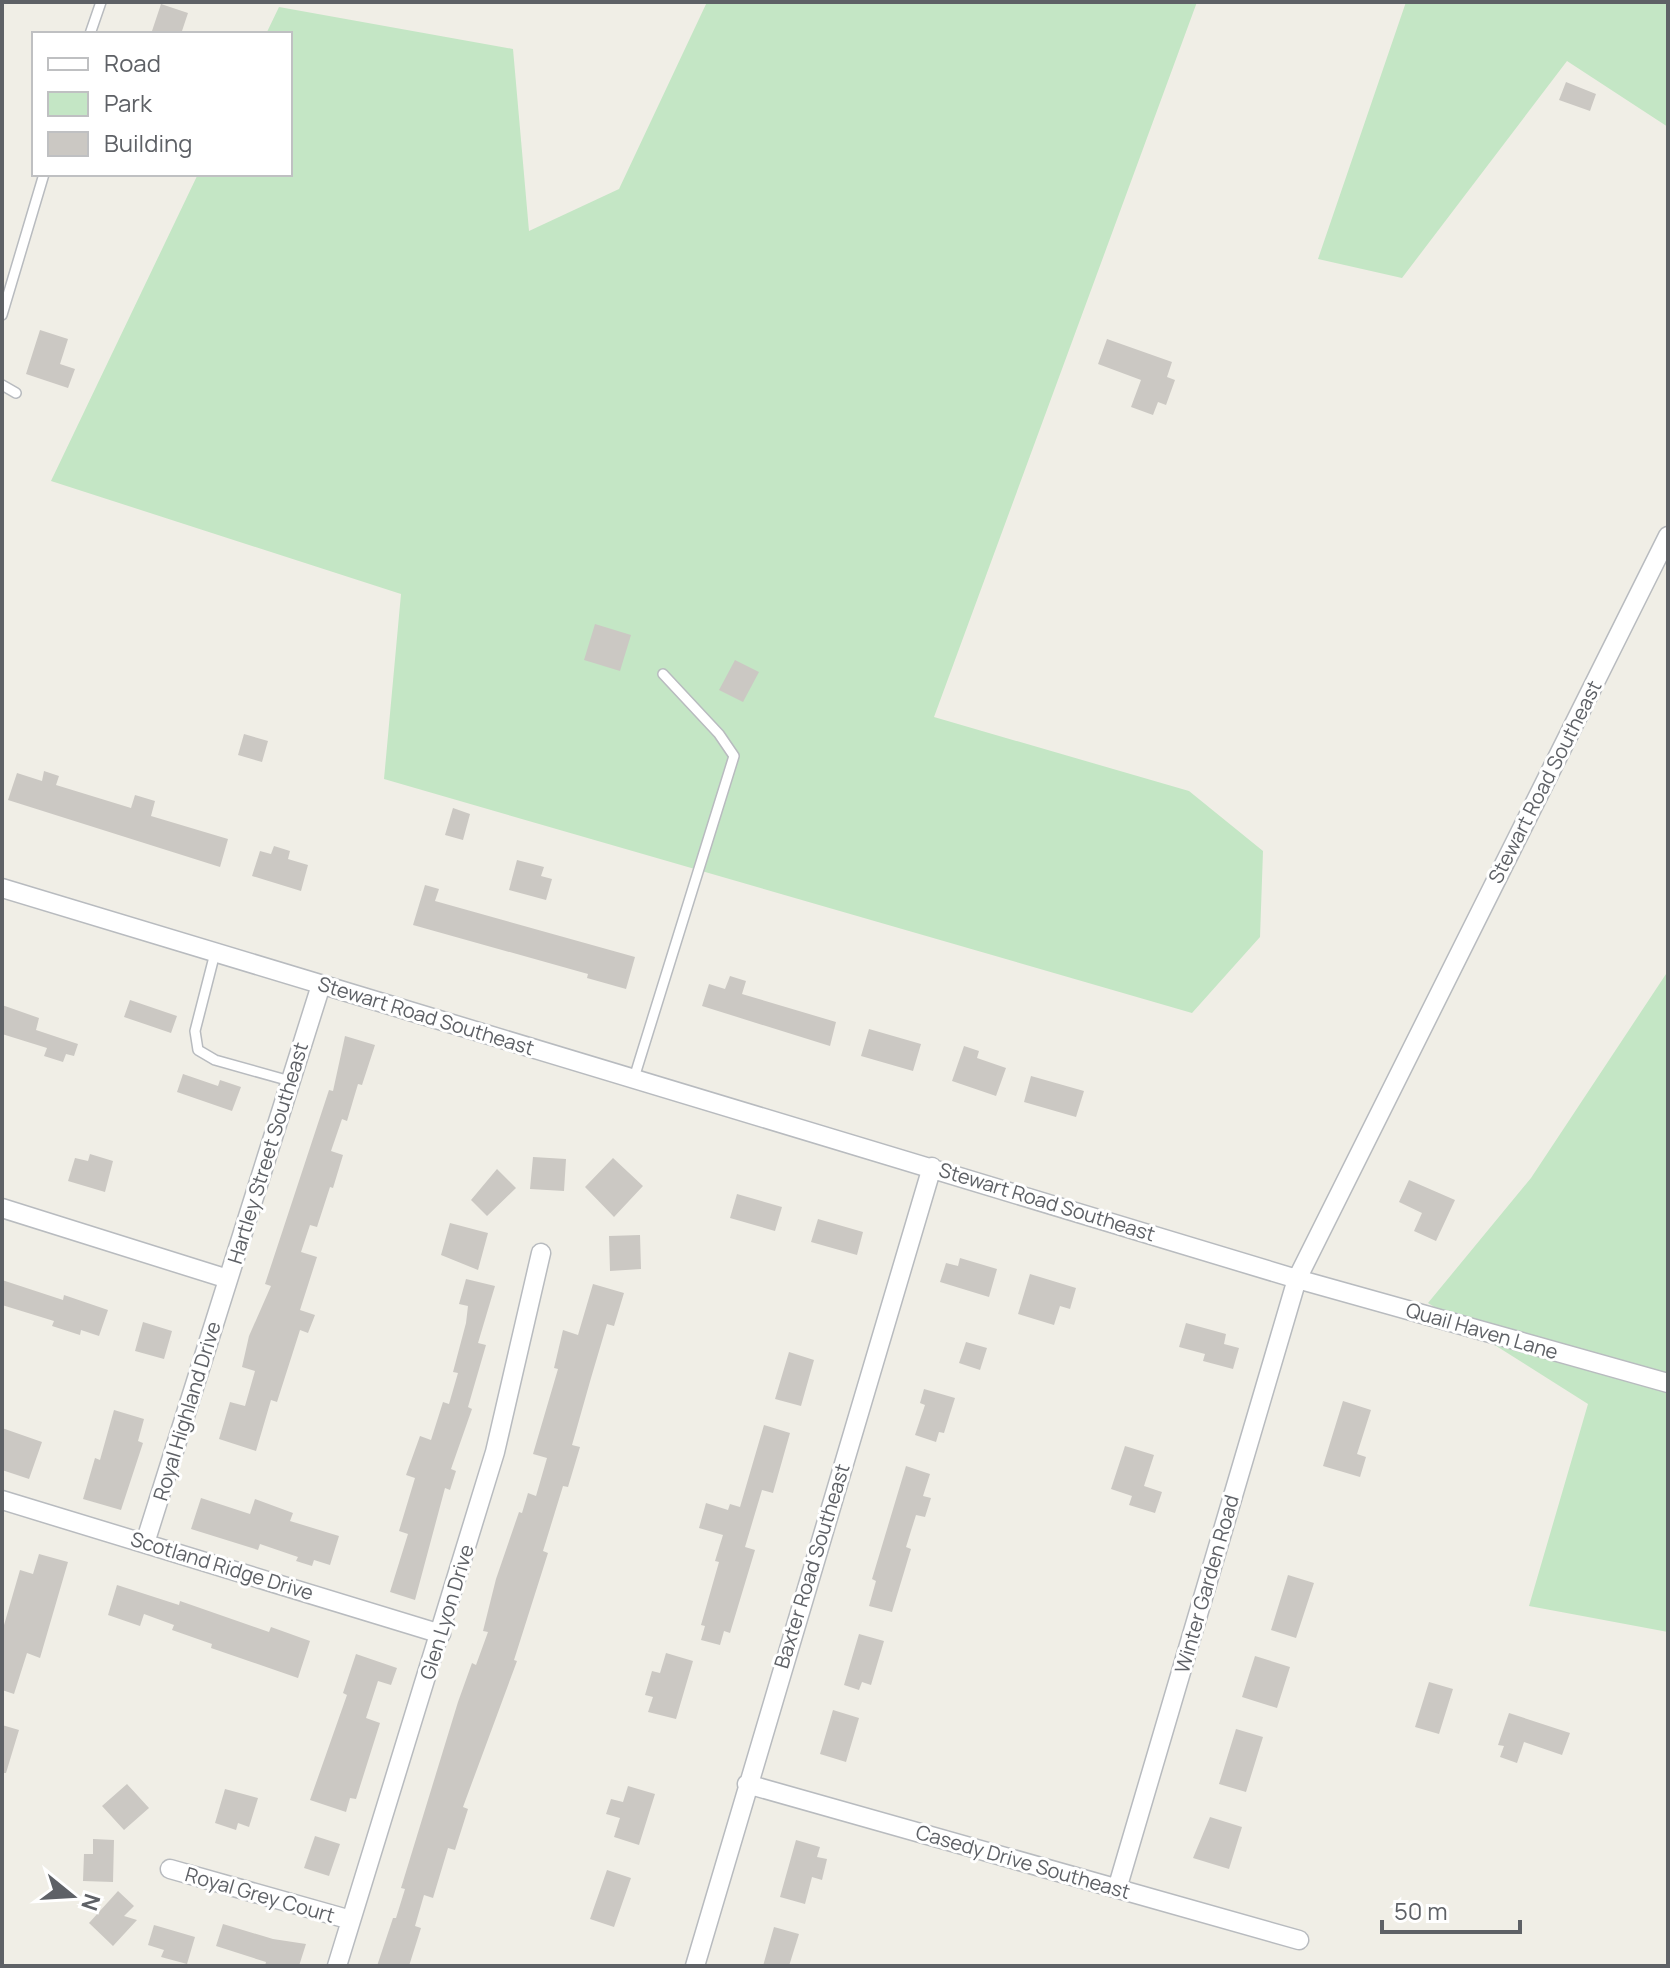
<svg xmlns="http://www.w3.org/2000/svg" width="1670" height="1968" font-family="Manrope,sans-serif">
<style>
.green{fill:#c4e6c5}
.building{fill:#cbc8c3}
.lines{fill:none;stroke-linecap:round;stroke-linejoin:round}
.service-casing{stroke:#b8bbbf;stroke-width:12}
.minor-casing{stroke:#b8bbbf;stroke-width:21}
.service{stroke:#fff;stroke-width:9}
.minor{stroke:#fff;stroke-width:18}
.labels{text-anchor:middle;stroke-width:6;stroke-linejoin:round;paint-order:stroke}
.street-label{font-size:20px;fill:#5e6166;stroke:#fff}
</style>
<rect width="100%" height="100%" fill="#f0eee6"/>
<path class="green" d="M707 2H1197L934 717 1189 791 1263 851 1260 937 1192 1013 384 779 401 594 51 481 198 174H290V34H266L279 7 513 49 529 231 619 189Z
M1406 2H1668V127L1567 61 1402 278 1318 259Z
M1668 971V1632L1529 1606 1588 1404 1428 1303 1531 1178Z"/>
<path class="building" d="M161 4 188 13 181 34H151Z
M1566 82 1596 94 1590 111 1559 100Z
M40 330 68 339 60 364 75 369 68 388 26 374Z
M1107 339 1172 362 1167 377 1175 380 1166 405 1158 402 1153 415 1131 407 1141 380 1098 364Z
M595 624 631 635 620 671 584 660Z
M735 660 759 672 743 702 719 690Z
M244 734 268 741 262 762 238 755Z
M44 771 59 776 56 785 131 808 135 795 155 801 151 816 228 839 220 867 8 800 17 773 42 781Z
M453 808 470 814 463 840 445 835Z
M274 846 290 851 288 859 308 865 301 891 252 876 260 851 271 854Z
M517 860 544 867 541 876 552 879 546 900 509 890Z
M425 885 439 889 435 901 635 957 626 989 587 978 588 974 413 925Z
M730 976 746 981 742 994 836 1022 830 1046 702 1006 709 984 725 989Z
M130 1000 177 1016 171 1033 124 1017Z
M2 1005 39 1018 36 1030 78 1044 74 1056 66 1054 63 1062 44 1056 47 1048 2 1034Z
M869 1029 921 1044 913 1071 861 1056Z
M345 1036 375 1045 362 1085 358 1084 347 1121 342 1119 331 1151 343 1155 333 1188 330 1187 317 1227 310 1225 301 1252 317 1257 300 1310 315 1315 308 1333 300 1330 277 1402 271 1400 256 1451 219 1439 230 1402 245 1406 255 1371 242 1367 249 1336 271 1286 265 1284 329 1090 333 1091Z
M964 1046 979 1051 977 1058 1006 1068 996 1096 952 1081Z
M183 1074 218 1086 220 1080 241 1087 232 1111 177 1092Z
M1031 1076 1084 1091 1076 1117 1024 1102Z
M90 1154 113 1161 105 1192 68 1181 75 1158 88 1161Z
M533 1157 566 1159 564 1191 530 1189Z
M613 1158 643 1186 614 1217 585 1187Z
M497 1169 516 1188 487 1216 471 1200Z
M1409 1180 1455 1200 1436 1241 1414 1231 1422 1213 1399 1202Z
M737 1194 782 1207 775 1231 730 1218Z
M818 1219 863 1232 857 1255 811 1242Z
M450 1223 488 1233 478 1270 441 1255Z
M640 1235 641 1269 610 1271 609 1236Z
M960 1258 997 1269 989 1297 940 1282 946 1263 958 1266Z
M1030 1274 1076 1288 1070 1309 1060 1306 1054 1325 1018 1314Z
M466 1279 495 1286 478 1343 486 1345 468 1407 472 1409 451 1469 456 1471 450 1490 445 1488 415 1600 390 1592 408 1534 399 1531 415 1478 406 1475 420 1436 431 1440 443 1402 449 1404 458 1373 453 1372 466 1323 468 1306 459 1304Z
M2 1280 63 1300 64 1295 108 1310 99 1336 81 1330 80 1335 52 1326 54 1321 2 1305Z
M593 1284 624 1293 614 1326 607 1324 591 1378 572 1445 580 1447 568 1487 563 1486 543 1551 548 1553 514 1660 517 1661 463 1807 468 1809 455 1850 448 1848 433 1898 424 1895 415 1926 421 1928 409 1966H377L393 1918H396L405 1889 401 1888 458 1702 472 1663 476 1665 488 1632 483 1631 496 1579 519 1512 522 1513 528 1493 536 1496 547 1458 533 1454 558 1369 554 1368 563 1330 578 1335Z
M143 1322 172 1331 164 1359 135 1351Z
M1186 1323 1226 1334 1224 1344 1239 1348 1233 1369 1203 1361 1205 1354 1179 1347Z
M966 1342 987 1348 980 1370 959 1363Z
M789 1352 814 1360 801 1406 775 1399Z
M924 1389 955 1398 944 1433 939 1432 936 1442 915 1435 925 1405 920 1403Z
M1343 1401 1371 1410 1357 1454 1366 1457 1360 1477 1323 1466Z
M114 1410 144 1419 138 1441 143 1443 121 1510 83 1499 95 1458 100 1460Z
M764 1425 790 1433 773 1493 762 1490 745 1547 755 1550 730 1633 724 1631 720 1645 701 1640 705 1626 701 1625 719 1562 715 1561 723 1535 699 1528 706 1503 728 1510 730 1504 740 1507Z
M2 1428 42 1442 29 1479 2 1470Z
M1125 1446 1154 1455 1144 1486 1162 1492 1155 1513 1129 1505 1132 1496 1111 1489Z
M906 1466 930 1474 923 1496 931 1498 925 1517 916 1515 906 1547 911 1549 892 1612 869 1606 876 1581 872 1579Z
M201 1498 250 1514 255 1499 293 1513 290 1521 339 1536 330 1565 314 1560 312 1566 296 1561 298 1557 260 1544 258 1550 191 1529Z
M39 1554 68 1562 40 1658 27 1653 14 1694 2 1690V1632L20 1570 33 1574Z
M1288 1575 1314 1583 1296 1638 1271 1630Z
M117 1585 179 1605 180 1601 269 1632 271 1627 310 1641 298 1678 211 1648 212 1644 172 1630 174 1625 144 1614 140 1626 108 1615Z
M859 1634 884 1641 871 1685 862 1682 859 1690 844 1685Z
M666 1653 693 1661 676 1719 648 1712 653 1697 645 1695 652 1671 660 1673Z
M356 1654 397 1668 391 1685 378 1681 366 1718 380 1723 356 1799 350 1798 346 1812 310 1800 347 1695 343 1693Z
M1255 1656 1290 1667 1277 1708 1242 1697Z
M1429 1682 1453 1689 1439 1734 1415 1727Z
M833 1710 859 1718 846 1762 820 1754Z
M1509 1713 1570 1733 1562 1755 1524 1742 1517 1763 1500 1757 1504 1746 1498 1745Z
M2 1725 19 1730 6 1773H2Z
M1236 1729 1263 1737 1246 1792 1219 1784Z
M127 1784 149 1808 124 1830 102 1806Z
M628 1786 655 1794 639 1845 614 1837 620 1818 606 1814 611 1799 623 1802Z
M225 1789 258 1798 249 1827 238 1823 236 1830 215 1823Z
M1210 1817 1242 1827 1229 1869 1193 1858Z
M315 1836 340 1844 329 1876 304 1868Z
M93 1839 114 1840 113 1882 83 1881 84 1854H93Z
M796 1840 820 1847 817 1857 827 1859 822 1880 812 1877 805 1904 780 1897Z
M607 1870 631 1878 614 1927 590 1919Z
M118 1891 134 1906 124 1916 137 1920 113 1946 89 1923Z
M223 1924 273 1939 306 1944 299 1966H265L266 1962 216 1946Z
M154 1925 195 1937 187 1964 161 1957 164 1950 148 1945Z
M774 1927 799 1934 789 1966H763Z"/>
<g class="lines">
<g class="service-casing">
<path id="service" d="M90 34 101 2
M2 315 44 174
M2 385 16 393
M215 953 195 1031 198 1050 215 1060 290 1081
M634 1078 734 756 719 734 663 674"/>
</g>
<g class="minor-casing">
<path id="minor" d="M2 888 1297 1279 1668 1383
M2 1208 228 1279
M2 1500 441 1634
M145 1543 321 985
M747 1784 1299 1940
M170 1869 351 1920
M1117 1889 1297 1279 1668 536
M337 1966 495 1452 541 1253
M695 1966 932 1167"/>
</g>
<use href="#service" class="service"/>
<use href="#minor" class="minor"/>
</g>
<g class="labels">
<g class="street-label">
<text transform="translate(1545 782) rotate(-63)" y="7">Stewart Road Southeast</text>
<text transform="translate(426 1016) rotate(17)" y="7">Stewart Road Southeast</text>
<text transform="translate(268 1153) rotate(-73)" y="7">Hartley Street Southeast</text>
<text transform="translate(1047 1202) rotate(17)" y="7">Stewart Road Southeast</text>
<text transform="translate(1482 1331) rotate(16)" y="7">Quail Haven Lane</text>
<text transform="translate(187 1411) rotate(-73)" y="7">Royal Highland Drive</text>
<text transform="translate(222 1566) rotate(17)" y="7">Scotland Ridge Drive</text>
<text transform="translate(812 1566) rotate(-73)" y="7">Baxter Road Southeast</text>
<text transform="translate(1207 1584) rotate(-74)" y="7">Winter Garden Road</text>
<text transform="translate(447 1612) rotate(-73)" y="7">Glen Lyon Drive</text>
<text transform="translate(1023 1862) rotate(16)" y="7">Casedy Drive Southeast</text>
<text transform="translate(260 1895) rotate(16)" y="7">Royal Grey Court</text>
</g>
</g>
<rect width="1670" height="1968" fill="none" stroke="#5e6166" stroke-width="8"/>
<rect x="32" y="32" width="260" height="144" fill="#ffffff" stroke="#bfc0c2" stroke-width="2"/>
<rect x="48" y="58" width="40" height="12" fill="#ffffff" stroke="#bfc0c2" stroke-width="2"/>
<text x="104" y="72" font-size="24" fill="#5e6166">Road</text>
<rect x="48" y="92" width="40" height="24" fill="#c4e6c5" stroke="#bfc0c2" stroke-width="2"/>
<text x="104" y="112" font-size="24" fill="#5e6166">Park</text>
<rect x="48" y="132" width="40" height="24" fill="#cbc8c3" stroke="#bfc0c2" stroke-width="2"/>
<text x="104" y="152" font-size="24" fill="#5e6166">Building</text>
<g transform="translate(72 1896) rotate(108)" stroke="#ffffff" stroke-width="6" paint-order="stroke">
<path d="M0-6L14 30L0 20L-14 30Z" fill="#5e6166"/>
<text y="-12" font-size="22" font-weight="bold" text-anchor="middle" fill="#5e6166">N</text>
</g>
<path d="M1382 1920v12h138v-12" fill="none" stroke="#5e6166" stroke-width="4"/>
<text x="1394" y="1920" font-size="24" fill="#5e6166" stroke="#ffffff" stroke-width="6" paint-order="stroke">50 m</text>
</svg>
